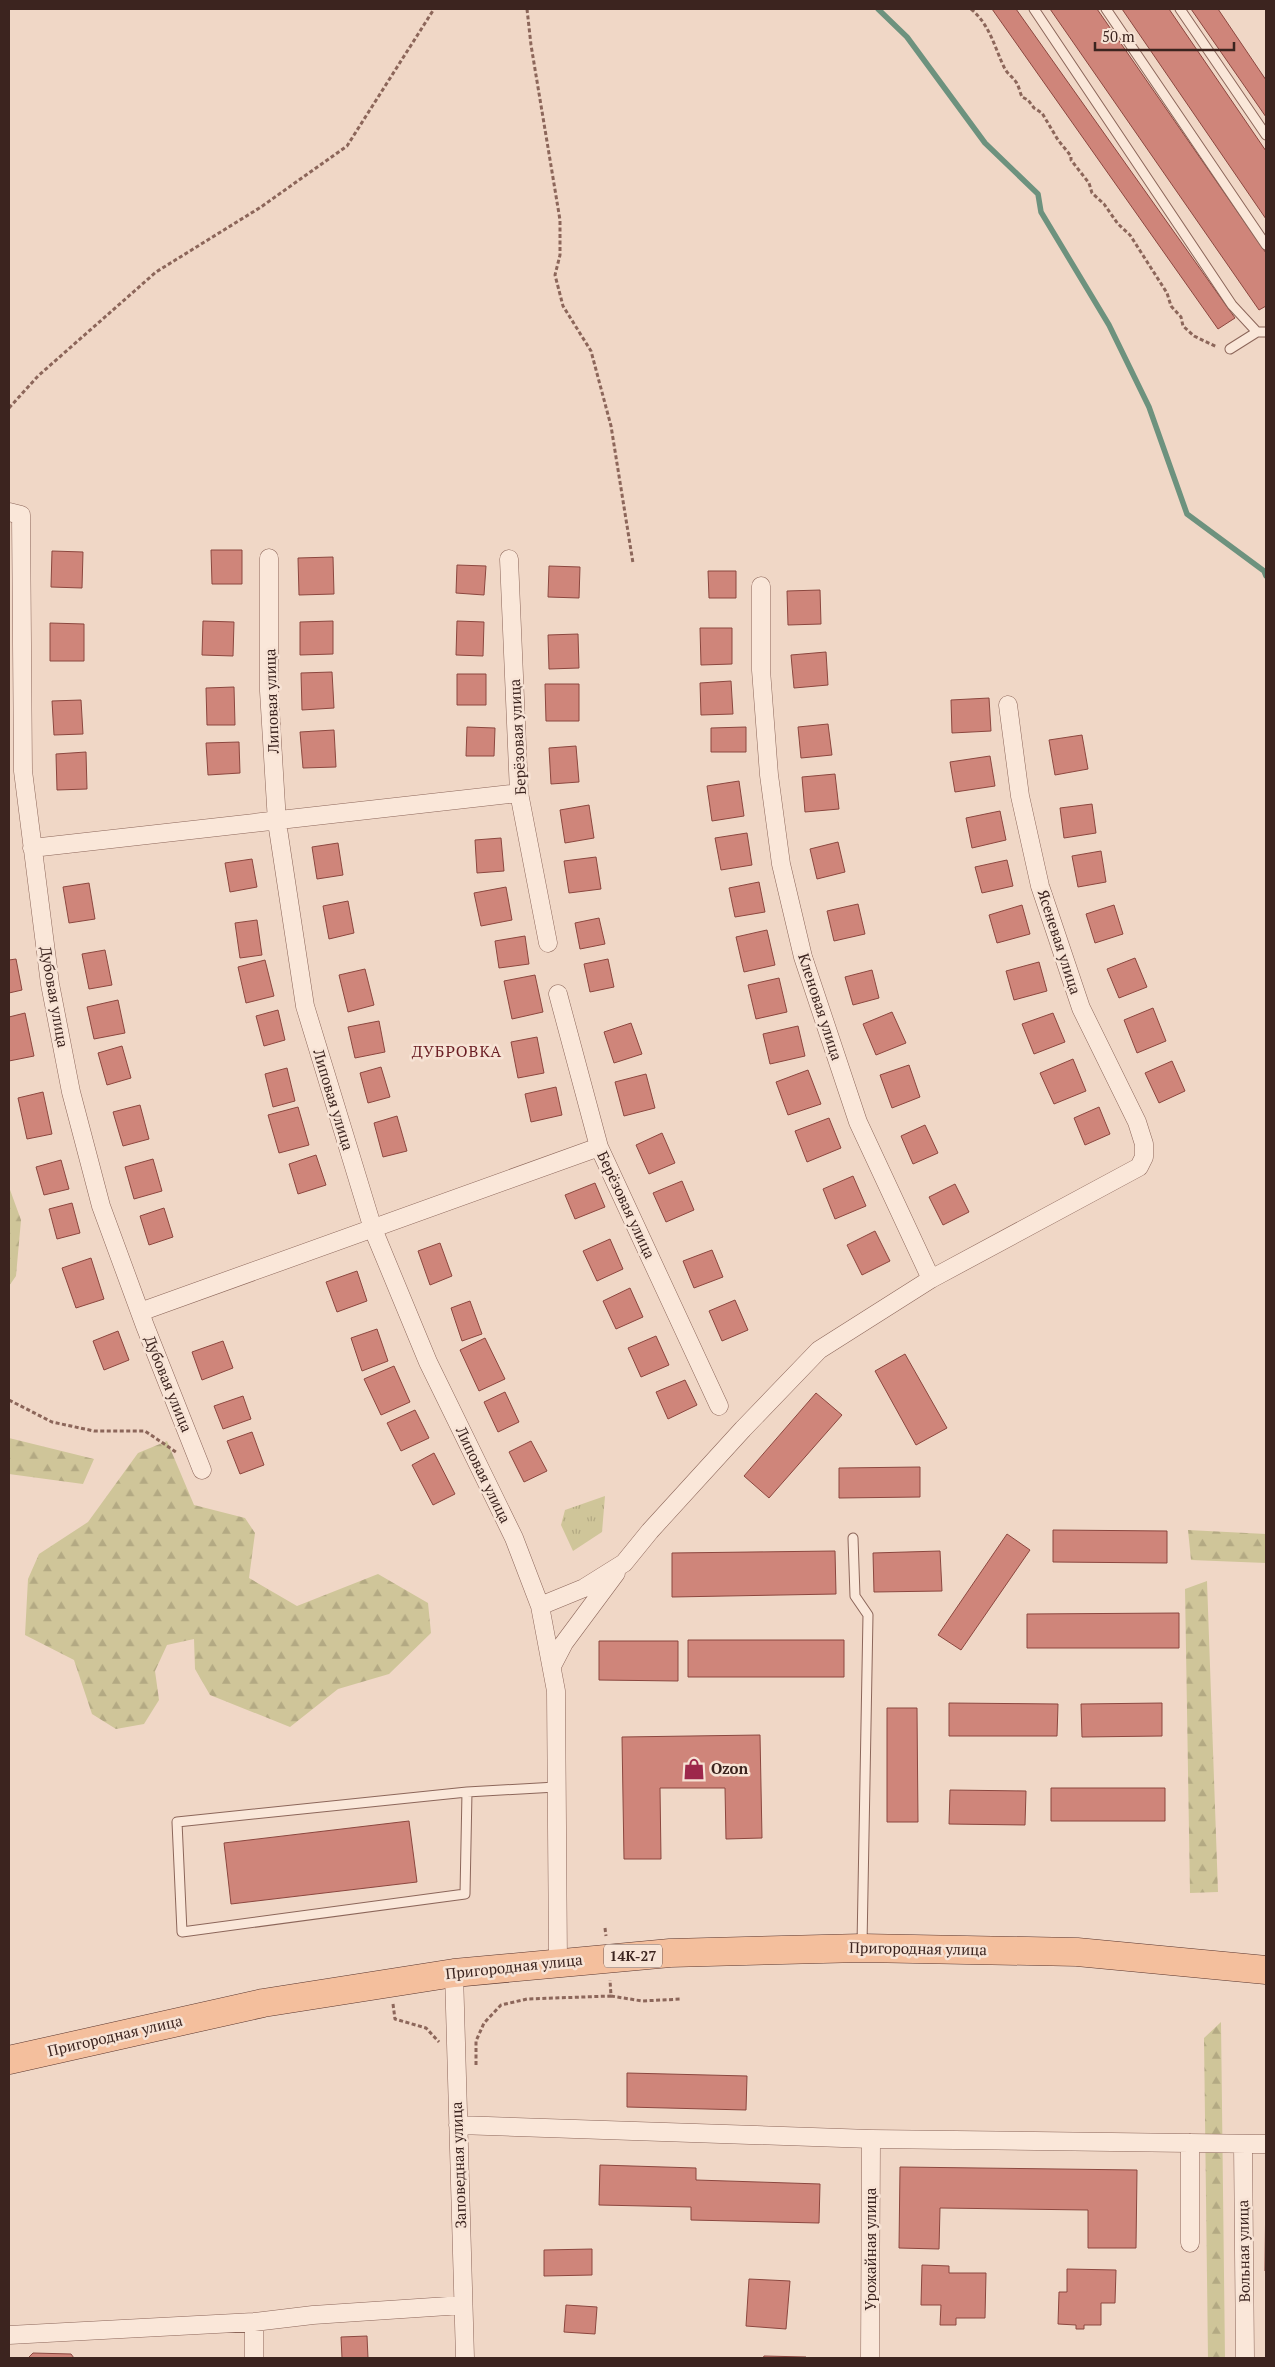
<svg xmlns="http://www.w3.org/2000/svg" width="1275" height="2367" font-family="'PT Serif',serif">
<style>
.grass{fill:url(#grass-tufts)}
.forest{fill:url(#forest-firs)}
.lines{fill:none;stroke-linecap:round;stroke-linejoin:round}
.stream{stroke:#6d927e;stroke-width:5.5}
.building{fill:#cf857a;stroke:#8c473f}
.service-casing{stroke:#8c665a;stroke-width:11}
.minor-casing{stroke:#8c665a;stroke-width:19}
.primary-casing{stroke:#5a362f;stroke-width:29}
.path{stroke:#8c665a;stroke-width:3;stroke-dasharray:4 2.5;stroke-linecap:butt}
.service{stroke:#fae7d9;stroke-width:9}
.minor{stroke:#fae7d9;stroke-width:18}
.primary{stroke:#f4bf9d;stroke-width:28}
.labels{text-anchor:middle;stroke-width:5;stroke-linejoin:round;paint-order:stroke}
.shield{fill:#f7e3d5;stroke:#745d56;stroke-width:1}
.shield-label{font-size:14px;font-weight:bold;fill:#3c241f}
.street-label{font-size:15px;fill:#3c241f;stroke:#f7e3d5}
.poi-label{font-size:15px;font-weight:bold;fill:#3c241f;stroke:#f7e3d5;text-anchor:start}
.neighbourhood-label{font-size:16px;letter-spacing:1px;fill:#6a1d23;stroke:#f7e3d5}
</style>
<defs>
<pattern id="grass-tufts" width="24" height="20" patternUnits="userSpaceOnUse" patternTransform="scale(1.25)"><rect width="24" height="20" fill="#cfc599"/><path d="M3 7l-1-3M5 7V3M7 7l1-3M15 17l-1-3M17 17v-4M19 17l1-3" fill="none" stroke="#b3a983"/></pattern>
<pattern id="forest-firs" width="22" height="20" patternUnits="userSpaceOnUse" patternTransform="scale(1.25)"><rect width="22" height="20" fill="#cfc599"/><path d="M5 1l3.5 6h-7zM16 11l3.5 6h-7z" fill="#b3a983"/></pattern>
</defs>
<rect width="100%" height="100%" fill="#f0d7c6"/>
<path class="grass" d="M605 1496 602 1532 573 1551 561 1525 565 1510Z"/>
<path class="forest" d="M9 1187 21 1220 16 1276 9 1286Z
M9 1438 94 1459 83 1484 9 1474Z
M167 1441 194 1505 245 1518 255 1533 249 1578 297 1606 378 1574 428 1603 431 1633 389 1674 338 1689 290 1727 210 1695 195 1669 194 1639 167 1645 155 1671 159 1700 144 1724 116 1729 92 1714 74 1660 25 1635 28 1579 39 1554 88 1522 138 1453Z
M1188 1530 1266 1534V1563L1191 1560Z
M1207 1581 1218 1892 1190 1893 1185 1589Z
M1221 2022 1225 2358H1208L1204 2038Z"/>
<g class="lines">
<path class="stream" d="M878 9 907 37 985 143 1038 194 1041 212 1109 325 1149 407 1187 514 1264 571 1266 576"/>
</g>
<path class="building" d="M992 9H1016L1235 318 1218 329Z
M1050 9H1097L1266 253V306L1259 310Z
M1122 9H1169L1266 151V219Z
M1191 9H1218L1266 80V117Z
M211 550H242V584H212Z
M52 551 83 552 82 588 51 587Z
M333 557 334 594 299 595 298 558Z
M457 565 486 566 484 595 456 593Z
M549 566 580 567 579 598 548 597Z
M708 571H736V598H709Z
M820 590 821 624 788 625 787 591Z
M203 621 234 622 233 656 202 655Z
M333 621V654L300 655V622Z
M457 621 484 622 483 656 456 655Z
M50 623 84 624V661H50Z
M700 628H732V664L701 665Z
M578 634 579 668 549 669 548 635Z
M826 652 828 685 794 688 791 655Z
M332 672 334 708 302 710 301 673Z
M457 674H486V705H457Z
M731 681 733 714 701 715 700 683Z
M545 684H579V721H546Z
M234 687 235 725H207L206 688Z
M989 698 991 731 952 733 951 700Z
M81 700 83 734 54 735 52 701Z
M828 724 832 755 801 758 798 727Z
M467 727 495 728 494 756H466Z
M746 727V752H711V728Z
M334 730 336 767 303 768 300 732Z
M1082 735 1088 769 1055 775 1049 740Z
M239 742 240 773 208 775 206 743Z
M576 746 579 782 551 784 549 748Z
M86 752 87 789 57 790 56 754Z
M990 756 995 786 955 792 950 762Z
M835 774 839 809 805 812 802 777Z
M739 781 744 816 712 821 707 786Z
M1092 804 1096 833 1064 838 1060 808Z
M589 805 594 838 565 843 560 810Z
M1000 811 1006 840 972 848 966 818Z
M747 833 752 865 721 870 715 838Z
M501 838 504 871 477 873 475 840Z
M838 842 845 872 817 879 810 849Z
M338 843 343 875 317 879 312 847Z
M1101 851 1106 882 1078 887 1072 856Z
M596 857 601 889 569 893 564 861Z
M252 859 257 887 230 892 225 863Z
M1007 860 1013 886 982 893 975 867Z
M759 882 765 912 735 917 729 888Z
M89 883 95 919 69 923 63 887Z
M506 887 512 920 481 926 474 893Z
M348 901 354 933 329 939 323 906Z
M858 904 865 934 834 941 827 911Z
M1022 905 1030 934 997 943 989 915Z
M1114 905 1123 934 1095 943 1086 914Z
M599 918 605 944 580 949 575 923Z
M257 920 262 955 240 958 235 923Z
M767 930 775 965 744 972 736 937Z
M525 936 529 964 499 968 495 941Z
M105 950 112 985 89 989 82 954Z
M1135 958 1147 987 1119 998 1107 969Z
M16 959 22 990 9 993V960Z
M608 959 614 987 590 992 584 964Z
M265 960 274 996 246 1003 238 967Z
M1039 962 1047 991 1014 1000 1006 971Z
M365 969 374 1005 348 1012 339 975Z
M872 970 879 998 853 1005 845 977Z
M535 975 543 1012 512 1019 504 981Z
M779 978 787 1012 756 1019 748 985Z
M118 1000 125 1033 94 1039 87 1007Z
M1153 1008 1166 1041 1137 1053 1124 1020Z
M278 1010 285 1040 264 1046 256 1016Z
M892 1012 906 1043 876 1055 863 1024Z
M25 1013 34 1056 9 1061V1017Z
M1053 1013 1065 1042 1034 1054 1022 1024Z
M379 1021 385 1052 355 1058 348 1027Z
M631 1023 642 1054 614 1063 604 1032Z
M798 1026 805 1056 770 1064 763 1034Z
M537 1037 544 1073 518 1078 511 1042Z
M122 1046 131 1078 107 1085 98 1053Z
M1073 1059 1086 1091 1054 1104 1040 1073Z
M1172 1061 1185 1091 1159 1103 1145 1073Z
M909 1065 920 1097 892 1108 880 1075Z
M381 1067 390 1097 368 1103 360 1073Z
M287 1068 295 1101 273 1107 265 1074Z
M808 1070 821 1104 788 1115 776 1082Z
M646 1074 655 1108 624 1116 615 1082Z
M556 1087 562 1115 531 1122 525 1094Z
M43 1092 52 1134 27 1139 18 1098Z
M140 1105 149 1139 123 1146 113 1112Z
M298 1107 309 1145 279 1153 268 1115Z
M1099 1107 1110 1134 1085 1145 1074 1118Z
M397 1116 407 1151 383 1157 374 1123Z
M829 1118 841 1148 807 1162 795 1131Z
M925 1125 938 1153 913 1164 901 1136Z
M662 1133 675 1163 649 1174 636 1145Z
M316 1155 326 1185 298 1194 289 1164Z
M153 1159 162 1191 134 1199 125 1167Z
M61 1160 69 1189 44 1195 36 1167Z
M853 1176 866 1206 835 1219 823 1189Z
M682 1181 694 1210 666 1222 653 1193Z
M595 1183 605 1207 575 1219 565 1195Z
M955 1184 969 1212 943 1225 929 1197Z
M72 1203 80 1233 57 1239 49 1209Z
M164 1208 173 1237 149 1245 140 1216Z
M875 1231 890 1261 862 1275 847 1245Z
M610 1239 623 1269 597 1281 583 1251Z
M440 1243 452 1276 430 1285 418 1251Z
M712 1250 723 1277 694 1288 683 1261Z
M91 1258 104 1299 76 1308 62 1268Z
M357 1271 367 1301 337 1312 326 1282Z
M630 1288 643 1317 616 1329 603 1301Z
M735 1300 748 1330 722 1341 709 1311Z
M470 1301 482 1334 462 1341 451 1308Z
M377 1329 388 1361 362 1371 351 1338Z
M118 1331 129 1360 104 1370 93 1341Z
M656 1336 669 1365 641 1377 628 1348Z
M485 1338 505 1379 479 1391 460 1350Z
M223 1341 233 1368 202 1380 192 1352Z
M905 1354 947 1428 916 1445 875 1371Z
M394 1366 410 1402 381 1415 364 1379Z
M685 1380 697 1405 668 1419 656 1392Z
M505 1392 519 1422 498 1432 484 1402Z
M816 1393 842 1415 769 1498 744 1476Z
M243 1396 251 1419 223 1429 214 1406Z
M415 1410 429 1438 401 1451 387 1423Z
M252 1432 264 1465 240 1474 227 1441Z
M531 1441 547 1471 524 1482 509 1452Z
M434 1453 455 1494 433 1505 412 1465Z
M920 1467V1497L839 1498V1468Z
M1053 1530 1167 1531V1563L1053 1562Z
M1007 1534 1030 1550 961 1650 938 1635Z
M835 1551 836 1594 672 1597V1553Z
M940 1551 942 1591 874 1592 873 1553Z
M1179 1613V1648H1027V1614Z
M688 1640H844V1677H688Z
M599 1641H678V1681L599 1680Z
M949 1703 1058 1704 1057 1736H949Z
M1162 1703V1736L1082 1737 1081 1704Z
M887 1708H917L918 1822H887Z
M760 1735 762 1838 726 1839 725 1788H660L661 1859H624L622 1737Z
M1051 1788H1165V1821H1051Z
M950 1790 1026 1791 1025 1825 949 1824Z
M409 1821 417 1882 231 1904 224 1843Z
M627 2073 747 2076 746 2110 627 2107Z
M600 2165 696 2168V2180L820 2184 819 2223 691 2220V2207L599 2205Z
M900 2167 1137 2170 1136 2248H1088V2210L940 2208 939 2249 899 2248Z
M1266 2178V2271H1265Z
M592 2249V2275L544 2276V2250Z
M922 2265 949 2266V2273H986L985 2318H956V2325H940L941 2305H921Z
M1067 2269 1116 2270 1115 2303H1101V2325H1084V2329H1076V2325L1058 2324 1059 2292H1067Z
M749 2279 790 2281 786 2329 746 2326Z
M566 2305 597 2307 595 2334 564 2332Z
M367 2336 368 2358H342L341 2337Z
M33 2353 71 2354 74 2358H28Z
M764 2356 806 2357V2358H763Z"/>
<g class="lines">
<g class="service-casing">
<path id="service" d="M1034 9 1232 305 1257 332H1266
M1106 9 1266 245
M1180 9 1266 135
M1230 349 1257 332
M853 1538 855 1596 868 1615 862 1945
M467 1792 465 1894 182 1932 177 1822Z
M467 1792 556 1787"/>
</g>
<g class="minor-casing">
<path id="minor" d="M9 512 21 515 23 771 50 984 71 1092 101 1206 145 1326 202 1470
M269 558V691L277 822 305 1006 373 1229 428 1362 514 1538 540 1606 556 1691 558 1962
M509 559 519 793 548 943
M32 848 519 793
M558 994 599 1147 719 1406
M931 1279 1139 1167 1144 1157V1144L1137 1122 1081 1008 1040 886 1020 796 1008 705
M140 1312 599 1147
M540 1606 584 1588 624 1563 650 1531 743 1429 819 1350 931 1279 858 1122 803 957 781 864 769 775 761 670V586
M552 1666 564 1643 616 1573
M454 1973 465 2358
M458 2125 871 2139 1266 2144
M1243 2144 1245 2358
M1190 2243V2143
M254 2322V2358
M9 2335 254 2322 313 2315 463 2305
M870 2358 871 2139"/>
</g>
<g class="primary-casing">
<path id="primary" d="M9 2060 263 2003 454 1973 670 1953 862 1948 1077 1952 1266 1970"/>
</g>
<path class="path" d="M527 9 531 45 560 220V255L555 275 563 306 591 351 611 426 633 563
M971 9C990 25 994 46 1004 67 1007 74 1012 76 1016 82 1019 86 1020 93 1022 97L1028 100 1034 108 1042 113 1058 140 1071 156V160L1089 183 1092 193 1104 204 1118 224 1130 235 1167 293 1171 306 1181 317 1183 326 1194 336 1217 347
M9 408 38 376 156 272 261 207 347 146 434 9
M9 1400 52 1422 94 1431H145L176 1452
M605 1928 606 1936
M611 1996 642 2001 682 1999
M393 2004 395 2019 426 2028 439 2042
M476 2065V2041L484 2023 501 2005 527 1999 611 1996 610 1980"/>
<use href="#service" class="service"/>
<use href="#minor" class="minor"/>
<use href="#primary" class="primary"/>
</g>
<defs>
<g id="shop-bare" transform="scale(1.725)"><path d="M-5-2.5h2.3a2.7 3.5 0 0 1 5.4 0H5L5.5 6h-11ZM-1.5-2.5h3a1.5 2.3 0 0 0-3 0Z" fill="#9d284b" stroke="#f7e3d5" stroke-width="2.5" paint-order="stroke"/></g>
</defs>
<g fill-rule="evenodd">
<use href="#shop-bare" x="694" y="1769"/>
</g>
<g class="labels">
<rect class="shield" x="604" y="1944.5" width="58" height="23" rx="4"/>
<g class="shield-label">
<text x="633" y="1961">14К-27</text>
</g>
<g class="street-label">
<text transform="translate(272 701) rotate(-92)" y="5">Липовая улица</text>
<text transform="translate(518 737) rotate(-93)" y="5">Берёзовая улица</text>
<text transform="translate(1059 942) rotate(72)" y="5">Ясеневая улица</text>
<text transform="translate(54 997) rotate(80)" y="5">Дубовая улица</text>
<text transform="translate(820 1007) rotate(72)" y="5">Кленовая улица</text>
<text transform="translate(333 1100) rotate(73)" y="5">Липовая улица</text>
<text transform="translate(626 1205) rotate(65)" y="5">Берёзовая улица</text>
<text transform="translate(168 1384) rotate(68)" y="5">Дубовая улица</text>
<text transform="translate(483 1475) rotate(64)" y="5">Липовая улица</text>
<text transform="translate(918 1949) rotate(1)" y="5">Пригородная улица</text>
<text transform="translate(514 1967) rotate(-6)" y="5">Пригородная улица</text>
<text transform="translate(115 2036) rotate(-13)" y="5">Пригородная улица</text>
<text transform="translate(459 2165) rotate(-92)" y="5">Заповедная улица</text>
<text transform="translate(871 2249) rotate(-90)" y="5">Урожайная улица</text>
<text transform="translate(1244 2251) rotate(-91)" y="5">Вольная улица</text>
</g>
<g class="poi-label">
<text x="711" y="1774">Ozon</text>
</g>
<g class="neighbourhood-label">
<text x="457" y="1057">ДУБРОВКА</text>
</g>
</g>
<rect width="1275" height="2367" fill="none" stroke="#3c241f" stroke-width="20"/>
<path d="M1095 42v8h139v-8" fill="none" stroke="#3c241f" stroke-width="2.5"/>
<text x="1102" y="42" font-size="15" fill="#3c241f" stroke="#f7e3d5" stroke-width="4" paint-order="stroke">50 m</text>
</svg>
